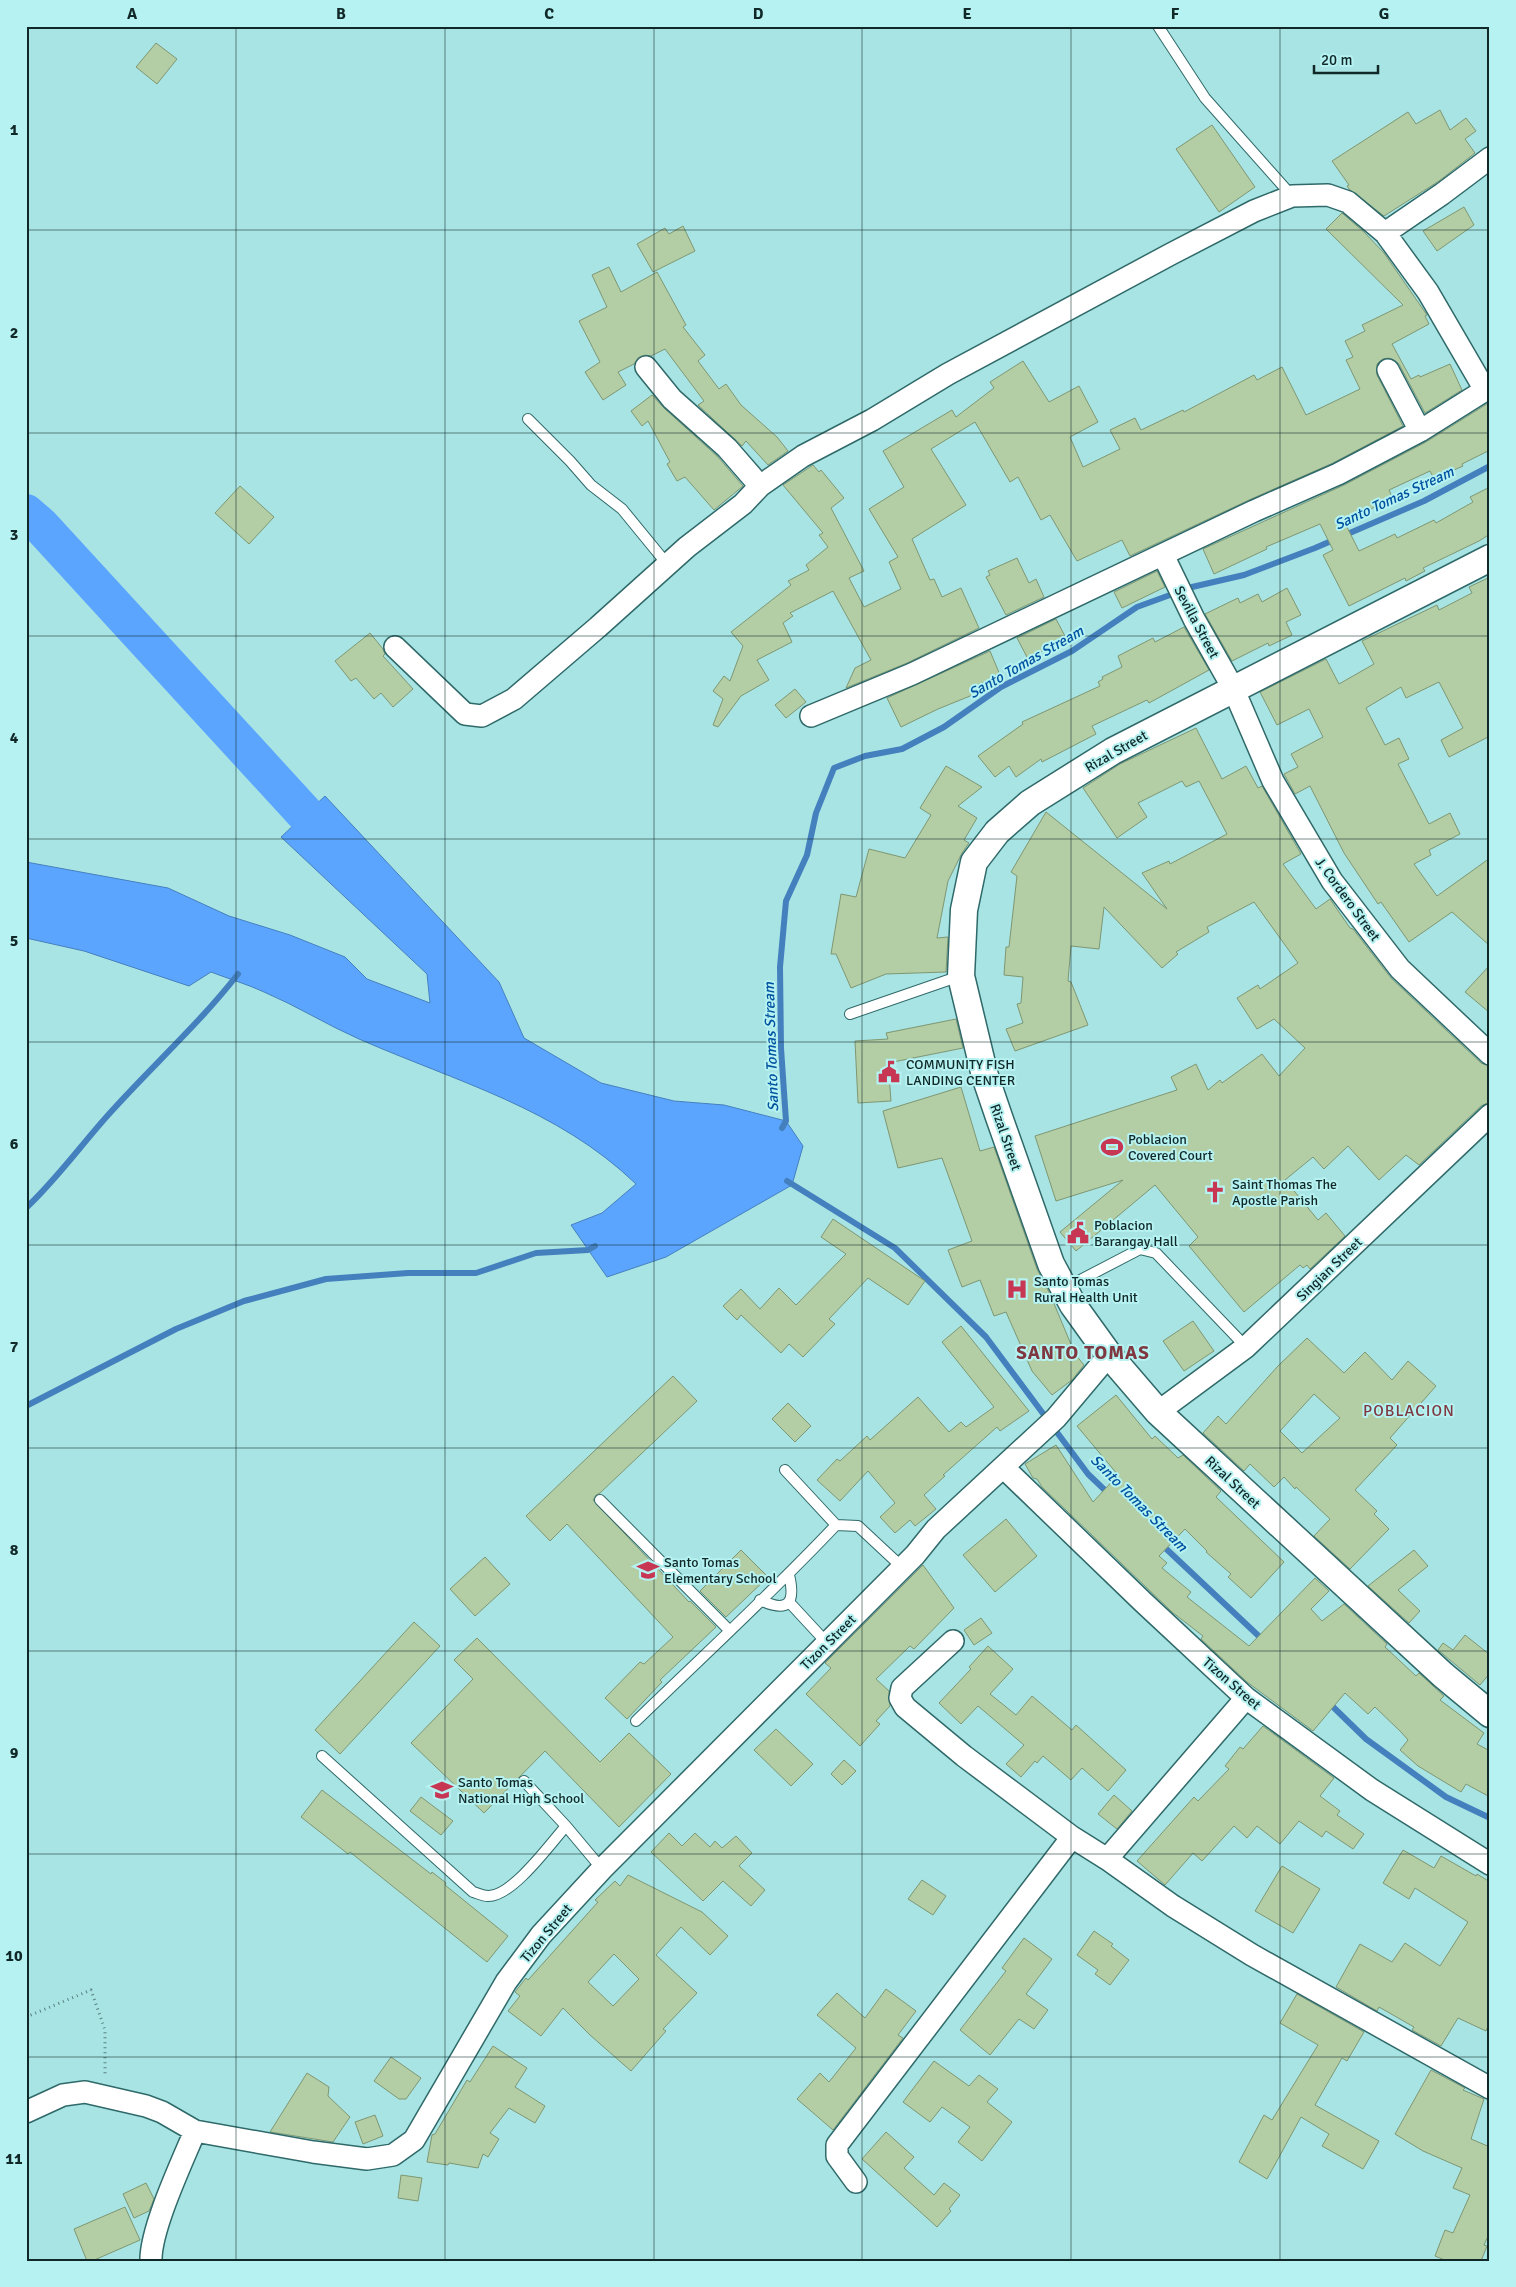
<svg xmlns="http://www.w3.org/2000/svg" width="1516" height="2287" font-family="Signika,sans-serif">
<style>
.water{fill:#5ca5ff;stroke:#4580be}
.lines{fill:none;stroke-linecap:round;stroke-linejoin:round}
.stream{stroke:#4580be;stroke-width:6}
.river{stroke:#5ca5ff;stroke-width:38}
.building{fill:#b3cda5;stroke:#7f9772;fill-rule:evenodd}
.service-casing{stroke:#2f6969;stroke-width:12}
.minor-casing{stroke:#2f6969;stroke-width:24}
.tertiary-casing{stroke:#2f6969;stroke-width:29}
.path{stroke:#588180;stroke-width:3;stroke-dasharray:1 4;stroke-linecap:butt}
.service{stroke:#fff;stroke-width:10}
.minor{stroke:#fff;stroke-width:21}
.tertiary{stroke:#fff;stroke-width:26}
.grid{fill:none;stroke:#102828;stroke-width:1;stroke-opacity:0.55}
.labels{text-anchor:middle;stroke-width:4;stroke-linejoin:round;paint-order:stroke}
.street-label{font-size:14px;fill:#102828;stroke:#b5f2f1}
.poi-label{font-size:14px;fill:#102828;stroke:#b5f2f1;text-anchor:start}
.water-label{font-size:15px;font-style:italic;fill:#0052a0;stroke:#b5f2f1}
.quarter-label{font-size:16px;letter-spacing:1px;fill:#7f3740;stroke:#b5f2f1}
.district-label{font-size:19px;font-weight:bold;letter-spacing:1px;fill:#7f3740;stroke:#b5f2f1}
.neatline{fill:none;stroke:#102828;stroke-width:2}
.grid-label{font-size:16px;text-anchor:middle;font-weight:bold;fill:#102828}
</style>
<rect width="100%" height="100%" fill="#a8e4e3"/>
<path class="water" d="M325 796 499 982 524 1038 601 1083 674 1101 724 1105 786 1121 803 1146 792 1185 666 1257 607 1277 571 1225 602 1213 636 1184C557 1108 457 1082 359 1039 327 1025 297 1006 264 992 247 984 229 979 211 972L189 986 84 951 26 938V862L168 888 229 916 290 935 345 957 367 979 430 1003 427 974 281 837Z"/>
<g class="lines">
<path class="stream" d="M782 1128 786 1121 781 1048 780 967 786 901 807 855 816 813 834 768 865 756 902 749 944 727 1001 687 1072 651 1137 607 1192 587 1244 575 1315 548 1424 501 1490 466
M787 1181 895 1248 986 1337 1088 1474 1110 1495
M26 1208C57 1179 81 1145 109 1114 152 1066 199 1024 238 974
M26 1406 176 1329 244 1301 326 1279 408 1273H476L536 1253 588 1250 595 1246
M1160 1543 1264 1641
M1327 1701 1366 1739 1446 1797 1490 1818"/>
<path class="river" d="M26 513 41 526 340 852"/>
</g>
<path class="building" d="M156 43 177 59 157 84 136 67Z
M1440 110 1450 130 1466 118 1476 131 1465 139 1475 153 1439 181 1384 216 1349 189 1347 186 1349 185 1332 161 1408 112 1416 124Z
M1212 125 1255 187 1219 212 1176 149Z
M1464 207 1474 225 1437 251 1423 231Z
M1342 213 1364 232 1384 253 1427 315 1425 316 1429 324 1392 344 1411 379 1419 375 1420 377 1450 364 1462 390 1425 413 1399 364 1389 358 1383 359 1377 364V375L1403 426 1333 463 1249 500 1130 556 1122 540 1077 561 1050 515 1041 520 1018 477 1010 482 975 422 931 449 966 505 912 539 930 580 934 579 942 597 961 588 979 628 907 663 846 688 855 668 871 660 833 591 790 613 793 616 783 623 792 642 757 660 769 680 741 696 718 727 713 725 723 699 713 691 724 676 730 681 743 646 731 632 791 585 788 581 809 570 806 565 828 547 819 535 823 533 783 485 813 465 819 472 821 470 844 498 831 508 864 571 849 578 864 607 901 589 889 562 898 557 869 509 904 487 883 451 952 410 956 417 994 388 990 382 1023 361 1049 402 1079 386 1098 422 1070 437 1083 467 1120 449 1110 430 1135 418 1141 430 1183 410 1184 412 1254 375 1257 380 1282 367 1306 415 1360 389 1346 360 1353 357 1345 341 1365 331 1362 325 1403 305 1326 229Z
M683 226 695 251 653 272 637 244 665 228 669 234Z
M609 267 621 292 657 272 686 325 683 327 705 355 698 361 719 389 726 384 741 405 777 437 788 451 768 465 746 441 742 446 698 405 704 401 665 349 651 356 645 355 639 357 634 364 618 372 626 385 603 400 585 372 600 362 579 321 607 307 592 275Z
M652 395 664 408 718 457 743 486 714 510 685 477 677 481 667 464 670 462 648 421 642 426 631 411Z
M1490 402V450L1462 464 1463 466 1434 479 1430 471 1389 490 1394 501 1376 510 1375 507 1344 521 1359 551 1395 534 1397 538 1434 520 1436 523 1473 502 1470 497 1490 487V534L1479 541 1423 568 1425 571 1406 581 1405 578 1349 606 1323 555 1333 550 1320 524 1266 547 1267 549 1214 574 1203 549 1344 485 1426 442Z
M240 486 274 517 249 544 215 513Z
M1017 558 1029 583 1036 579 1044 597 1006 615 986 577 990 575 988 571Z
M1157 571 1165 587 1122 608 1114 592Z
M1490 577V736L1449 757 1441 740 1463 728 1439 682 1406 698 1401 687 1366 708 1385 745 1399 738 1409 759 1398 764 1429 824 1450 813 1460 834 1429 850 1431 855 1414 864 1437 896 1490 858V946L1452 912 1409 942 1381 902 1378 904 1344 853 1310 786 1295 794 1284 774 1298 767 1291 754 1323 737 1309 709 1277 725 1260 692 1326 659 1339 684 1374 664 1362 641 1437 605 1439 610 1472 593 1469 587Z
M1287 588 1301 615 1286 622 1292 635 1269 646 1268 643 1232 661 1205 614 1238 598 1240 603 1258 594 1262 602Z
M1056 619 1066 638 1028 659 1017 638Z
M1184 627 1209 670 1149 703 1147 700 1092 726 1096 734 1042 762 1041 759 1016 777 1009 766 995 777 978 756 1023 724 1022 722 1100 686 1098 682 1103 679 1102 677 1122 667 1118 656 1153 638 1155 642Z
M370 633 383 649 385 654 383 656 413 689 393 707 381 693 374 699 356 678 351 681 335 661Z
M990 651 1000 675 977 685 980 692 938 709 901 727 887 698Z
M795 689 806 702 786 718 775 705Z
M1196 728 1222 779 1246 766 1258 788 1262 786 1301 854 1283 864 1316 909 1330 899 1350 928 1353 929 1391 978 1481 1063 1490 1066V1102L1481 1106 1419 1165 1406 1155 1379 1180 1348 1146 1324 1169 1313 1157 1285 1180 1318 1220 1326 1213 1345 1236 1310 1269 1307 1265 1303 1268 1300 1265 1244 1312 1189 1246 1198 1237 1155 1185 1076 1251 1060 1232 1123 1180 1056 1201 1035 1136 1177 1090 1171 1077 1196 1064 1208 1090 1220 1080 1222 1083 1262 1054 1279 1076 1305 1048 1274 1019 1257 1029 1237 998 1258 985 1260 989 1298 963 1254 902 1207 927 1209 932 1176 952 1178 954 1162 968 1104 907 1099 949 1071 946 1068 981 1071 982 1088 1025 1015 1051 1006 1029 1023 1023 1017 1004 1021 1003 1023 977 1004 975 1006 947H1009L1017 876 1011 872 1046 812 1167 909 1142 873 1169 861 1170 864 1227 834 1199 781 1186 787 1182 781 1138 803 1147 817 1117 838 1083 788 1120 764Z
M946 766 982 787 958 806 977 818 964 840 969 843 962 853 948 881 937 938 948 937 946 972 886 974 851 988 836 954H831L841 894 856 897 869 849 905 858 931 815 920 808Z
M1490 965V1013L1465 992Z
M956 1019 963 1048 888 1063 891 1101 858 1103 855 1041 888 1039 886 1033Z
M961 1087 980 1151 994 1147 1037 1269 1050 1294 1075 1354 1084 1365 1072 1380 1052 1395 1032 1371 1006 1312 994 1316 980 1280 962 1287 948 1250 972 1241 942 1158 898 1168 883 1111Z
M833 1219 925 1281 908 1305 868 1278 829 1319 835 1324 803 1357 789 1344 781 1353 741 1315 737 1320 723 1306 741 1289 760 1309 779 1288 796 1305 846 1254 821 1237Z
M1193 1321 1214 1351 1184 1371 1163 1341Z
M961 1326 1029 1411 1000 1431 997 1427 943 1475 945 1476 924 1495 936 1509 915 1526 910 1520 895 1533 880 1517 895 1503 868 1471 840 1501 817 1480 837 1459 840 1461 867 1436 870 1440 918 1397 949 1432 961 1422 966 1427 994 1407 942 1342Z
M1307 1338 1344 1373 1365 1352 1392 1380 1408 1361 1436 1386 1390 1438 1397 1445 1355 1490 1377 1511 1374 1514 1389 1529 1350 1569 1314 1536 1330 1519 1296 1487 1295 1489 1284 1477 1274 1487 1250 1464 1244 1471 1203 1433 1218 1416 1226 1424 1278 1366ZM1314 1394 1340 1418 1302 1453 1280 1431Z
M673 1376 697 1401 600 1493 596 1495 593 1500 689 1602 690 1601 716 1627 660 1680 662 1682 627 1719 605 1698 640 1662 644 1664 673 1637 567 1524 550 1541 526 1516Z
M1116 1395 1152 1439 1155 1436 1178 1458 1183 1455 1221 1491 1216 1497 1284 1562 1251 1598 1228 1577 1231 1574 1206 1552 1207 1551 1185 1529 1159 1556 1167 1563 1162 1568 1191 1592 1187 1597 1249 1646 1315 1578 1329 1591 1311 1609 1322 1621 1344 1604 1387 1644 1385 1647 1416 1676 1419 1673 1444 1696 1440 1700 1484 1733 1477 1744 1490 1751V1797L1466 1784 1461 1792 1418 1766 1400 1750 1408 1740 1401 1732 1375 1707 1368 1714 1345 1693 1313 1731 1247 1682 1201 1639 1203 1636 1172 1612 1042 1487 1037 1479 1033 1478 1025 1464 1056 1445 1093 1502 1118 1475 1077 1426Z
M788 1403 811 1426 795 1442 772 1419Z
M1006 1519 1037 1556 995 1592 963 1555Z
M741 1550 768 1577 726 1617 700 1591Z
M1414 1550 1428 1566 1398 1590 1420 1611 1409 1623 1368 1586Z
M485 1557 510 1584 475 1616 450 1589Z
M923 1565 954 1608 914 1649 910 1646 876 1679 889 1691 890 1706 876 1721 880 1724 860 1746 806 1694 831 1668 825 1663Z
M981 1618 992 1633 974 1645 964 1630Z
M414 1622 440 1646 340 1754 315 1730Z
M1465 1635 1490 1655V1673L1480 1685 1438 1650 1443 1643 1453 1650Z
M477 1638 600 1762 629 1733 671 1774 619 1827 545 1751 484 1813 411 1743 473 1679 454 1660Z
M988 1646 1013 1669 990 1694 1016 1715 1032 1696 1072 1730 1076 1725 1126 1770 1108 1791 1082 1768 1071 1780 1043 1756 1037 1763 1035 1761 1021 1777 1006 1764 1024 1745 978 1706 961 1724 939 1703 971 1669 969 1667Z
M1263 1726 1334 1778 1320 1796 1340 1811 1337 1815 1364 1834 1353 1849 1326 1831 1322 1837 1299 1821 1280 1844 1257 1826 1247 1838 1234 1826 1202 1861 1193 1853 1165 1885 1137 1861 1194 1797 1198 1801 1229 1769 1225 1766 1240 1747 1243 1749Z
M776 1729 813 1764 791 1786 754 1750Z
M844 1760 856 1771 842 1785 831 1774Z
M322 1790 431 1874 432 1872 446 1883 445 1885 508 1936 487 1962 350 1852 348 1854 301 1817Z
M1114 1795 1132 1811 1117 1829 1098 1814Z
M421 1797 453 1821 441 1835 410 1811Z
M669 1833 682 1846 695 1833 710 1847 715 1841 722 1848 736 1836 752 1853 739 1866 765 1890 751 1906 723 1881 703 1901 651 1852Z
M1403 1850 1434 1868 1441 1856 1476 1876 1477 1874 1490 1882V2022L1486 2031 1458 2018 1441 2046 1412 2030 1414 2027 1379 2007 1377 2011 1336 1987 1360 1944 1392 1962 1405 1943 1440 1966 1468 1922 1415 1888 1409 1899 1383 1883Z
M1282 1866 1320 1889 1293 1933 1255 1911Z
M628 1875 702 1912 728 1936 710 1955 681 1927 656 1955 697 1993 663 2029 666 2031 631 2071 590 2035 563 2008 541 2036 508 2011 520 1996 515 1992 526 1978 528 1980 598 1902 595 1900 615 1881 620 1886ZM614 1954 639 1979 613 2006 588 1982Z
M922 1880 946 1896 933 1915 908 1899Z
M1094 1931 1113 1944 1111 1946 1129 1960 1110 1985 1095 1974 1098 1970 1077 1955Z
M1024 1938 1052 1959 1026 1994 1048 2010 1034 2029 1019 2019 990 2055 960 2030 1006 1971 1002 1968Z
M886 1989 916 2011 898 2035 903 2038 833 2130 797 2099 820 2073 829 2082 856 2048 817 2015 837 1993 865 2018Z
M1297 1994 1364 2032 1347 2061 1342 2058 1315 2105 1379 2141 1363 2169 1322 2146 1329 2134 1301 2117 1267 2179 1239 2162 1264 2115 1272 2120 1318 2045 1280 2023Z
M493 2046 527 2068 515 2087 545 2106 535 2123 509 2108 490 2133 499 2139 488 2157 483 2154 478 2168 449 2163 448 2165 427 2162 432 2135 435 2134 467 2080 470 2082Z
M391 2057 421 2078 406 2099H399L374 2081Z
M934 2061 969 2086 979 2075 998 2089 987 2102 1012 2122 982 2161 958 2142 970 2127 942 2107 930 2122 903 2102Z
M1431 2070 1465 2088 1463 2090 1484 2099 1471 2139 1490 2147V2232L1484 2245 1487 2246 1481 2261H1447L1435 2256 1445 2230 1453 2233 1470 2195 1453 2188 1462 2168 1423 2151 1395 2134Z
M307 2073 329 2087 328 2096 350 2117 333 2142 270 2132Z
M375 2115 383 2136 363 2144 355 2122Z
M886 2132 914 2157 904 2168 934 2195 944 2183 960 2195 949 2209 951 2211 937 2227 862 2159Z
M401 2175 422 2178 418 2201 398 2198Z
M146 2183 154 2199 149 2211 134 2218 123 2194Z
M125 2207 140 2240 92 2261H87L74 2229Z"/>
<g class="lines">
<g class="service-casing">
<path id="service" d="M1158 26 1205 98 1292 196
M528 419 570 461 591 485 622 509 667 564
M850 1014 960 976
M1065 1288 1140 1249 1156 1253 1246 1347
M785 1470 836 1525 858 1526 903 1568
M600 1500 729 1630
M760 1600C788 1613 796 1604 789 1575
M789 1602 827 1643
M636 1721C703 1656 772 1593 836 1525
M322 1756 473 1892C477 1893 483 1896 488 1896 512 1897 551 1843 566 1826
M524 1781 566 1826 602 1869"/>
</g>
<g class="minor-casing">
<path id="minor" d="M1385 233 1442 194 1490 158
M646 367 672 399 727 448 760 486
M1388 370 1420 431
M1163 555 1194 619 1233 688 1273 781 1332 881 1400 969 1490 1054
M395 647 465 714 482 716 514 699 598 627 687 547 743 504 760 486 803 456 872 420 948 374 1171 254 1254 211 1292 196 1328 195 1348 202 1385 233 1428 292 1485 390
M811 716 912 674 1254 511 1338 474 1420 431 1490 387
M1158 1412 1246 1347 1490 1115
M1003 1467 1143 1602 1246 1698 1372 1790 1490 1864
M953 1641 902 1688 900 1698 905 1707 964 1756 1072 1837 1107 1859 1173 1906 1252 1955 1490 2088
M1107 1859 1246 1698
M26 2112 63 2095 85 2092 146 2106 162 2112 195 2131 313 2152 367 2159 393 2155 414 2140 506 1982 541 1935 602 1869 915 1555 936 1529 1056 1418 1109 1355
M856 2182 837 2156V2145L1072 1837
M151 2261C150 2230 182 2162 195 2131"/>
</g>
<g class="tertiary-casing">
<path id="tertiary" d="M1490 558 1113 751 1030 803 997 832 974 862 964 910 961 976 985 1076 999 1117 1051 1264 1073 1305 1109 1355 1158 1412 1443 1675 1490 1714"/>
</g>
<path class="path" d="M26 2017 91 1990 105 2030V2075"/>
<use href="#service" class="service"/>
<use href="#minor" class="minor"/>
<use href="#tertiary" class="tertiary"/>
</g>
<path class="grid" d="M236 26V2261M445 26V2261M654 26V2261M862 26V2261M1071 26V2261M1280 26V2261M26 230H1490M26 433H1490M26 636H1490M26 839H1490M26 1042H1490M26 1245H1490M26 1448H1490M26 1651H1490M26 1854H1490M26 2057H1490"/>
<defs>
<g id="civic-bare" transform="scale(1.725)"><path d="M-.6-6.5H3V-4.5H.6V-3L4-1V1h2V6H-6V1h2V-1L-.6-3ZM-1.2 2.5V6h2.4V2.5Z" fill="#c73652" stroke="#b5f2f1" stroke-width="2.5" paint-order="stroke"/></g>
<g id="stadium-bare" transform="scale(1.725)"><path d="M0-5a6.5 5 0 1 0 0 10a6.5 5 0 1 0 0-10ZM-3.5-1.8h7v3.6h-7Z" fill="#c73652" stroke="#b5f2f1" stroke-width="2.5" paint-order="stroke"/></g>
<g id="church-bare" transform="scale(1.725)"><path d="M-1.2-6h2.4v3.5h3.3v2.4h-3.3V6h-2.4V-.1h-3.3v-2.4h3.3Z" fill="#c73652" stroke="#b5f2f1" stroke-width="2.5" paint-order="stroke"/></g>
<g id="hospital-bare" transform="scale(1.725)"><path d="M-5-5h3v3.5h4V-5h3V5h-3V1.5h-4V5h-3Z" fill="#c73652" stroke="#b5f2f1" stroke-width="2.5" paint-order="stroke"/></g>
<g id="school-bare" transform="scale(1.725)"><path d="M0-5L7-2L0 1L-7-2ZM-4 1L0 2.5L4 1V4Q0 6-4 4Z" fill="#c73652" stroke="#b5f2f1" stroke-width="2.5" paint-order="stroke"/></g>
</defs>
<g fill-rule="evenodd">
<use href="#civic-bare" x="889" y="1072"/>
<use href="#stadium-bare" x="1112" y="1147"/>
<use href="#church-bare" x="1215" y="1192"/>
<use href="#civic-bare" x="1078" y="1233"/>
<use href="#hospital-bare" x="1017" y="1289"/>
<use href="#school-bare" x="648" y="1570"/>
<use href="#school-bare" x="442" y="1790"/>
</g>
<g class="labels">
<g class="street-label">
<text transform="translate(1197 622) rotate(62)" y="5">Sevilla Street</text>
<text transform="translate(1116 751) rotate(-30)" y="5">Rizal Street</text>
<text transform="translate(1348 899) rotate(54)" y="5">J. Cordero Street</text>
<text transform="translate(1006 1137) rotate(71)" y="5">Rizal Street</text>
<text transform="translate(1329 1269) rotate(-44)" y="5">Singian Street</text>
<text transform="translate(1233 1482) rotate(43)" y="5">Rizal Street</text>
<text transform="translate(828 1642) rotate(-45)" y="5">Tizon Street</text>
<text transform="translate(1232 1683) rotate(41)" y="5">Tizon Street</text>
<text transform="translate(546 1933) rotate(-50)" y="5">Tizon Street</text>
</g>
<g class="poi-label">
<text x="906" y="1069">COMMUNITY FISH<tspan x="906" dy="16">LANDING CENTER</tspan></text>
<text x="1128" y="1144">Poblacion<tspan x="1128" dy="16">Covered Court</tspan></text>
<text x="1232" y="1189">Saint Thomas The<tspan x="1232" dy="16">Apostle Parish</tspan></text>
<text x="1094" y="1230">Poblacion<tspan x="1094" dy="16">Barangay Hall</tspan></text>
<text x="1034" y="1286">Santo Tomas<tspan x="1034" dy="16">Rural Health Unit</tspan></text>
<text x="664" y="1567">Santo Tomas<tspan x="664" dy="16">Elementary School</tspan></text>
<text x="458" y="1787">Santo Tomas<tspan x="458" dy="16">National High School</tspan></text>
</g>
<g class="water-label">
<text transform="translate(1394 498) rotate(-25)" y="5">Santo Tomas Stream</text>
<text transform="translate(1026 662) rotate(-30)" y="5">Santo Tomas Stream</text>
<text transform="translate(771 1047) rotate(-92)" y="5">Santo Tomas Stream</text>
<text transform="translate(1139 1503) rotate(45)" y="5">Santo Tomas Stream</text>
</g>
<g class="quarter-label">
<text x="1409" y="1416">POBLACION</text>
</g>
<g class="district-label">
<text x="1083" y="1359">SANTO TOMAS</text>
</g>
</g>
<rect width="1516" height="2287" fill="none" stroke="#b5f2f1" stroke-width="55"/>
<path d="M1314 65v8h64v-8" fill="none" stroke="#102828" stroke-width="2.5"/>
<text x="1321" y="65" font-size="15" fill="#102828" stroke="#b5f2f1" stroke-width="4" paint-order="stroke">20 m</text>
<rect x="28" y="28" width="1460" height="2232" class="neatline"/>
<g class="grid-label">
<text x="132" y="19">A</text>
<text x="341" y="19">B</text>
<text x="549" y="19">C</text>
<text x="758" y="19">D</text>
<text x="967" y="19">E</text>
<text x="1175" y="19">F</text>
<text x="1384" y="19">G</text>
<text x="14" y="135">1</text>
<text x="14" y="338">2</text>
<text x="14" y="540">3</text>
<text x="14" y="743">4</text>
<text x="14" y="946">5</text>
<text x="14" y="1149">6</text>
<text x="14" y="1352">7</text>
<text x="14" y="1555">8</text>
<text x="14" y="1758">9</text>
<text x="14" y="1961">10</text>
<text x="14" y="2164">11</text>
</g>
</svg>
